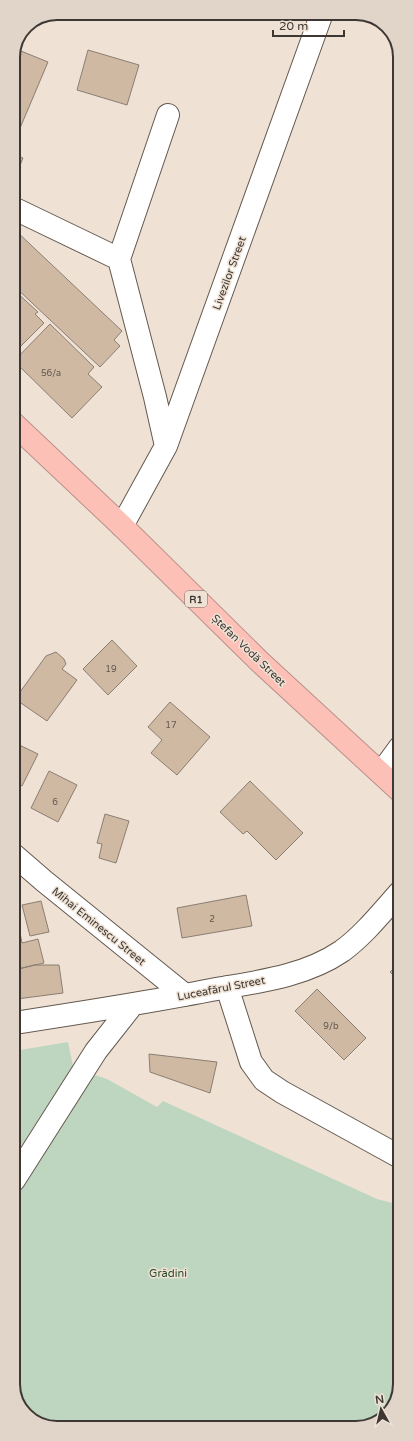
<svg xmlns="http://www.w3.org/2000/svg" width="413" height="1441" font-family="'Varela Round',sans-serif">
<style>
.green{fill:#bed6c0}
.building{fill:#d0b9a3;stroke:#8a7e73}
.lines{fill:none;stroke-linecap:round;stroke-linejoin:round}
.minor-casing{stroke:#64594f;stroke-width:24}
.highway-casing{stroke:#ba9089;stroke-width:24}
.minor{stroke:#fff;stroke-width:22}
.highway{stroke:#fdc0b7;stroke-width:22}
.labels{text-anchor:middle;stroke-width:3;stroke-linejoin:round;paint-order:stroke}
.number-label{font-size:9px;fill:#62584f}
.shield{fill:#efe2d5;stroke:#726b64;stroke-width:1}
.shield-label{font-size:10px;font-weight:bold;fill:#3d3833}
.street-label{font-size:11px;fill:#3d3833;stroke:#efe2d5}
.park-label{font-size:11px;fill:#254b2b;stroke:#efe2d5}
.rim{fill:none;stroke:#3d3833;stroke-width:2}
</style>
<rect width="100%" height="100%" fill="#efe2d5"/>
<path class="green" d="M68 1042 73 1066 14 1157V1051Z
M92 1074 107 1079 157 1107 163 1101 377 1199 400 1205V1384L391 1411 365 1427 54 1428 28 1417 14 1393V1192L84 1082Z"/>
<path class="building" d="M16 49 48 62 15 140 13 139V57Z
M88 50 139 65 127 105 77 90Z
M13 154 23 158 18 170 13 168Z
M14 229 122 331 114 340 120 346 100 367 13 285Z
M14 290 38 312 35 314 44 323 13 354Z
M50 324 94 367 88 374 102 387 72 418 14 361Z
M112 640 137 666 108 695 83 669Z
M56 652 64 659 66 664 62 669 77 680 47 721 15 699 46 656Z
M170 702 210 737 177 775 151 753 162 740 148 727Z
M13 742 38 754 22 786 13 781Z
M49 771 77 785 58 822 31 808Z
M250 781 303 833 276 860 247 831 243 834 220 812Z
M105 814 129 821 116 863 99 858 102 844 97 843Z
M246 895 252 926 182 938 177 908Z
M41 901 49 932 30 936 22 905Z
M20 933 22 943 38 939 44 963 14 970V934Z
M400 962V981L390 972Z
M34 965H59L63 993 17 999 14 970Z
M317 989 366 1038 344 1060 295 1011Z
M149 1054 217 1062 210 1093 150 1072Z"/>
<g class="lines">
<g class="minor-casing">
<path id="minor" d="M13 208 119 259
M166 446 155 397 119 259 168 115
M122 526 166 446 322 13
M381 773 400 747
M14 855 44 881 185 995
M227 987 251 1062 264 1080 282 1092 400 1157
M14 1023C79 1013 145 1003 211 990 256 982 304 977 342 951 364 935 382 912 400 892
M14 1180 96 1051 133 1004"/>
</g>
<g class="highway-casing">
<path id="highway" d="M13 423 122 526 259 661 400 791"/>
</g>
<use href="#minor" class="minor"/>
<use href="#highway" class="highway"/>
</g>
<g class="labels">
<g class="number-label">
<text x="51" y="376">56/a</text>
<text x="111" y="672">19</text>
<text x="171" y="728">17</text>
<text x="55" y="805">6</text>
<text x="212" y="922">2</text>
<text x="331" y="1029">9/b</text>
</g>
<rect class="shield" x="185" y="591" width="22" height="16" rx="3"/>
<g class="shield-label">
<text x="196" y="603">R1</text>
</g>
<g class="street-label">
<text transform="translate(229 273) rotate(-70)" y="4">Livezilor Street</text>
<text transform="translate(249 650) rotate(44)" y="4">Ștefan Vodă Street</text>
<text transform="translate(99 926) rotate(39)" y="4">Mihai Eminescu Street</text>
<text transform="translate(221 988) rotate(-11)" y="4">Luceafărul Street</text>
</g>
<g class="park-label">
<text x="168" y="1277">Grădini</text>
</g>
</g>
<path d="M0 0H413V1441H0ZM57 20H356A37 37 0 0 1 393 57V1384A37 37 0 0 1 356 1421H57A37 37 0 0 1 20 1384V57A37 37 0 0 1 57 20Z" fill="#e1d4c8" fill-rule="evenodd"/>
<path class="rim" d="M57 20H356A37 37 0 0 1 393 57V1384A37 37 0 0 1 356 1421H57A37 37 0 0 1 20 1384V57A37 37 0 0 1 57 20Z"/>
<g transform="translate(381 1409) rotate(352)" stroke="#efe2d5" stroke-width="3" paint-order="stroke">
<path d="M0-3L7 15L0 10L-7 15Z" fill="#3d3833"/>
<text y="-6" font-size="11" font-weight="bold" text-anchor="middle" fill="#3d3833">N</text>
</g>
<path d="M273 30v6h71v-6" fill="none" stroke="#3d3833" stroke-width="2"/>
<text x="279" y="30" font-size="12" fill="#3d3833" stroke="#efe2d5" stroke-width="3" paint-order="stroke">20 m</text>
</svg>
